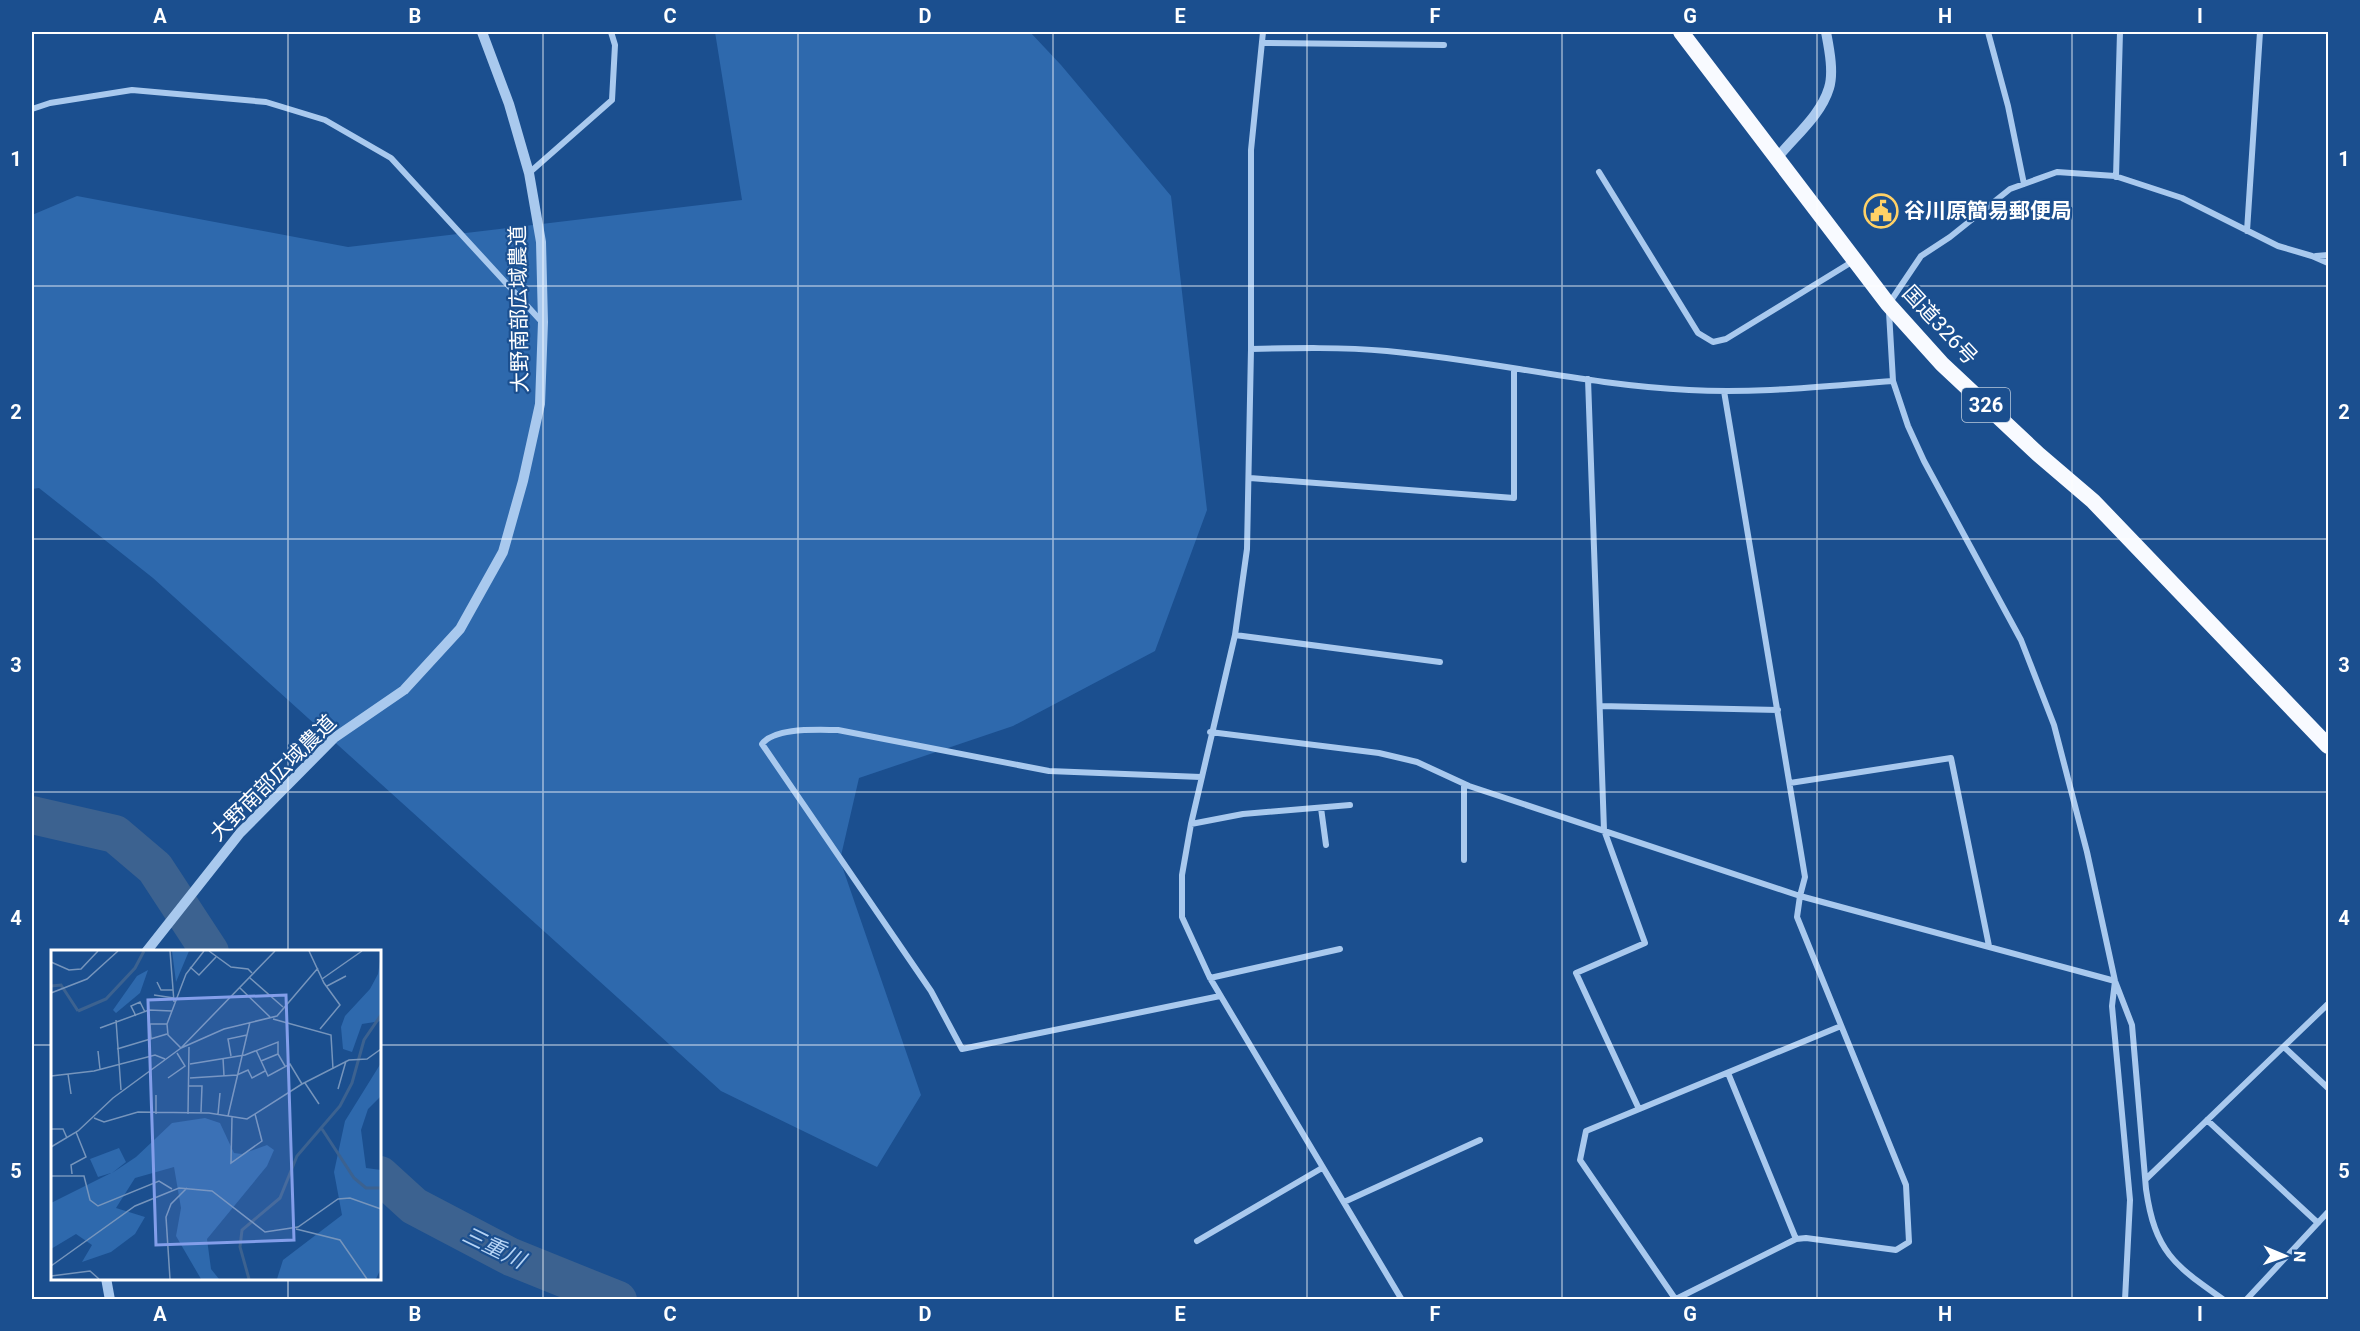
<svg xmlns="http://www.w3.org/2000/svg" width="2360" height="1331" font-family="Roboto,'Noto Sans JP',sans-serif">
<style>
.green{fill:#2e69ad}
.lines{fill:none;stroke-linecap:round;stroke-linejoin:round}
.river{stroke:#3c6290;stroke-width:38}
.minor{stroke:#a9c9ee;stroke-width:6}
.tertiary{stroke:#a9c9ee;stroke-width:10}
.trunk{stroke:#f8faff;stroke-width:16}
.grid{fill:none;stroke:#fff;stroke-width:1.5;stroke-opacity:0.55}
.labels{text-anchor:middle;stroke-width:4.5;stroke-linejoin:round;paint-order:stroke}
.shield{fill:#1b4f8f;stroke:#bbcadd;stroke-width:1.5}
.shield-label{font-size:20px;font-weight:bold;fill:#fff}
.poi-label{font-size:21px;font-weight:bold;fill:#fff;stroke:#1b4f8f;text-anchor:start}
.street-label{font-size:21px;fill:#fff;stroke:#1b4f8f}
.water-label{font-size:22px;font-style:italic;fill:#b5d3f5;stroke:#1b4f8f}
.inset-river{fill:none;stroke:#3c6290;stroke-width:3}
.inset-road{fill:none;stroke:#7695bc;stroke-width:1.5}
.view{fill:#839eea;fill-opacity:0.15;stroke:#839eea;stroke-width:3}
.inset-edge{fill:none;stroke:#fff;stroke-width:3}
.neatline{fill:none;stroke:#fff;stroke-width:2}
.grid-label{font-size:20px;text-anchor:middle;font-weight:bold;fill:#fff}
</style>
<rect width="100%" height="100%" fill="#1b4f8f"/>
<path class="green" d="M715 32H1030L1061 65 1171 196 1207 510 1155 651 1013 726 859 778 840 860 921 1095 877 1167 721 1091 153 578 39 488 32 489V215L77 196 348 247 742 200Z"/>
<g class="lines">
<path class="river" d="M32 815 115 834 155 868 210 952
M380 1175 414 1206 511 1257 618 1300"/>
<path class="minor" d="M1263 32 1251 150V349L1247 549 1235 635 1191 824 1182 875V917L1210 978 1402 1300
M1988 32 2008 106 2024 184
M1262 43 1444 45
M32 109 50 103 132 90 266 102 325 120 391 158 541 321
M1599 172 1698 333 1713 342 1726 339 1855 260
M529 173 612 100 615 45 611 32
M2116 177 2120 32
M2247 231 2260 32
M2316 256 2328 255
M1890 302 1921 256 1950 237 2010 189 2057 172 2115 176 2182 198 2278 246 2312 256 2328 263
M1889 312 1893 381 1908 426 1924 461 2021 640 2054 725 2087 852 2115 981 2132 1025 2146 1189C2155 1252 2174 1265 2224 1300
M1251 349C1296 348 1342 347 1387 351 1488 360 1587 385 1689 390 1757 394 1825 386 1893 381
M1588 379 1604 830 1645 943 1576 973 1639 1109
M1250 478 1514 498V369
M1235 635 1440 662
M1600 706 1778 710
M1210 732 1379 753 1417 762 1469 786 1800 896 2115 981
M1201 777 1049 771 838 730C817 730 775 727 762 744L931 991 962 1049 1220 996
M1790 783 1951 758 1989 946
M1464 784V860
M1321 808 1326 845
M1191 824 1243 814 1350 805
M1210 978 1340 949
M2115 981 2112 1006 2130 1200 2125 1300
M2284 1047 2328 1088
M1728 1073 1796 1239
M2207 1120 2318 1223
M2146 1179 2328 1004
M1344 1202 1480 1140
M1197 1241 1322 1168
M1676 1299 1796 1239 1806 1238 1896 1250 1909 1242 1906 1185 1797 917 1800 896 1805 877 1724 391
M1676 1300 1580 1160 1586 1131 1841 1026
M2246 1300 2328 1212"/>
<path class="tertiary" d="M1778 157C1795 136 1821 115 1829 88 1834 72 1829 48 1826 32
M146 952 240 833 334 738 404 690 460 629 503 552 523 481 540 404 543 322 541 242 529 173 509 104 482 32
M106 1278 110 1300"/>
<path class="trunk" d="M1681 32 1888 304 1942 364 2038 454 2093 501 2328 746"/>
</g>
<path class="grid" d="M288 32V952M543 32V1300M798 32V1300M1053 32V1300M1307 32V1300M1562 32V1300M1817 32V1300M2072 32V1300M32 286H2328M32 539H2328M32 792H2328M32 1045H52M380 1045H2328M288 1278V1300"/>
<defs>
<g id="civic-ring" transform="scale(1.725)"><circle r="9.5" fill="#1b4f8f" stroke="#ffd166" stroke-width="1.5"/><path d="M-.6-6.5H3V-4.5H.6V-3L4-1V1h2V6H-6V1h2V-1L-.6-3ZM-1.2 2.5V6h2.4V2.5Z" fill="#ffd166"/></g>
</defs>
<g fill-rule="evenodd">
<use href="#civic-ring" x="1881" y="211"/>
</g>
<g class="labels">
<rect class="shield" x="1962" y="388" width="48" height="34" rx="4.5"/>
<g class="shield-label">
<text x="1986" y="412">326</text>
</g>
<g class="poi-label">
<text x="1904" y="218">谷川原簡易郵便局</text>
</g>
<g class="street-label">
<text transform="translate(519 309) rotate(-91)" y="7">大野南部広域農道</text>
<text transform="translate(1940 325) rotate(47)" y="7">国道326号</text>
<text transform="translate(273 778) rotate(-45)" y="7">大野南部広域農道</text>
</g>
<g class="water-label">
<text transform="translate(494 1247) rotate(26)" y="8">三重川</text>
</g>
</g>
<g transform="translate(51 950)">
<rect width="330" height="330" fill="#1b4f8f"/>
<path d="M121 1H138L125 32ZM330 5V71L311 74 301 102 292 99 290 77 294 66 319 39 327 24ZM97 20 89 43 65 63 62 60 86 26ZM330 113V146L317 159 310 180 315 218 330 220V318L325 329H226L232 310 291 265 283 222 294 171ZM154 168 169 173 183 203 191 204 216 195 223 200 216 216 156 289 160 319 168 329H150L125 286 130 258 123 217 84 228 65 258 94 267 84 284 60 302 31 312 41 295 25 284 0 299V253L60 223 47 227 39 209 68 198 75 212 61 223 85 207 121 173Z" fill="#2e69ad"/>
<path class="inset-river" d="M0 36 10 35 27 61M27 61 55 49 84 18 93 1M271 179 303 228 315 238H330M198 329 189 297 191 280 229 248 246 206 289 156 301 133 313 90 330 65"/>
<path class="inset-road" d="M119 1 123 52M153 1 135 24 116 74 117 85 130 98 173 79 226 66 267 18M158 1 180 17 197 19 201 23M258 1 273 33 289 55 269 79M0 12 18 20 30 19 47 1M139 17 148 25 165 7M199 28 232 57M271 29 311 1M106 32 110 40H122M276 36 295 26M189 38 219 67M0 43 36 29 67 1M103 45 123 48M85 66 80 56 89 52 94 62M222 69 280 85 282 119M65 70 70 140M49 78 98 60 121 61M100 88 99 74H116M66 99 116 84M205 100 217 126 239 114 251 134M47 101 49 119M180 106 177 89 196 85M172 108 173 126M210 111 227 104M139 114 194 105 227 92V104L234 116M17 124 20 144M0 126 43 121 104 105 114 109M117 128 134 116 126 103M139 128 186 125 197 120 201 128 214 121M254 133 268 154M138 136H151L150 162M287 139 295 111M105 145V164M137 164 138 97M167 164 169 143M177 166 199 72M181 167 180 213 211 191 204 164M43 168 53 172 87 162 158 163 196 169 251 134 298 110 316 109 330 99M0 179H12L16 188M0 197 27 181 62 148 130 98 224 1M21 224 20 215 35 207 25 182M0 226H33L39 250 47 256 108 231 121 239M245 279 289 290 316 329M0 316 84 256 128 238 161 241 214 282 247 277 287 249 299 248 330 259M0 326 39 321 48 329M119 329 115 267 120 254 136 238"/>
<path class="view" d="M235 45 243 290 105 295 97 50Z"/>
<rect width="330" height="330" class="inset-edge"/>
</g>
<rect width="2360" height="1331" fill="none" stroke="#1b4f8f" stroke-width="66"/>
<g transform="translate(2285 1256) rotate(92)" stroke="#1b4f8f" stroke-width="4.5" paint-order="stroke">
<path d="M0-4.5L10 22L0 15L-10 22Z" fill="#ffffff"/>
<text y="-9" font-size="16" font-weight="bold" text-anchor="middle" fill="#ffffff">N</text>
</g>
<rect x="33" y="33" width="2294" height="1265" class="neatline"/>
<g class="grid-label">
<text x="160" y="23">A</text>
<text x="415" y="23">B</text>
<text x="670" y="23">C</text>
<text x="925" y="23">D</text>
<text x="1180" y="23">E</text>
<text x="1435" y="23">F</text>
<text x="1690" y="23">G</text>
<text x="1945" y="23">H</text>
<text x="2200" y="23">I</text>
<text x="16" y="166">1</text>
<text x="2344" y="166">1</text>
<text x="16" y="419">2</text>
<text x="2344" y="419">2</text>
<text x="16" y="672">3</text>
<text x="2344" y="672">3</text>
<text x="16" y="925">4</text>
<text x="2344" y="925">4</text>
<text x="16" y="1178">5</text>
<text x="2344" y="1178">5</text>
<text x="160" y="1321">A</text>
<text x="415" y="1321">B</text>
<text x="670" y="1321">C</text>
<text x="925" y="1321">D</text>
<text x="1180" y="1321">E</text>
<text x="1435" y="1321">F</text>
<text x="1690" y="1321">G</text>
<text x="1945" y="1321">H</text>
<text x="2200" y="1321">I</text>
</g>
</svg>
